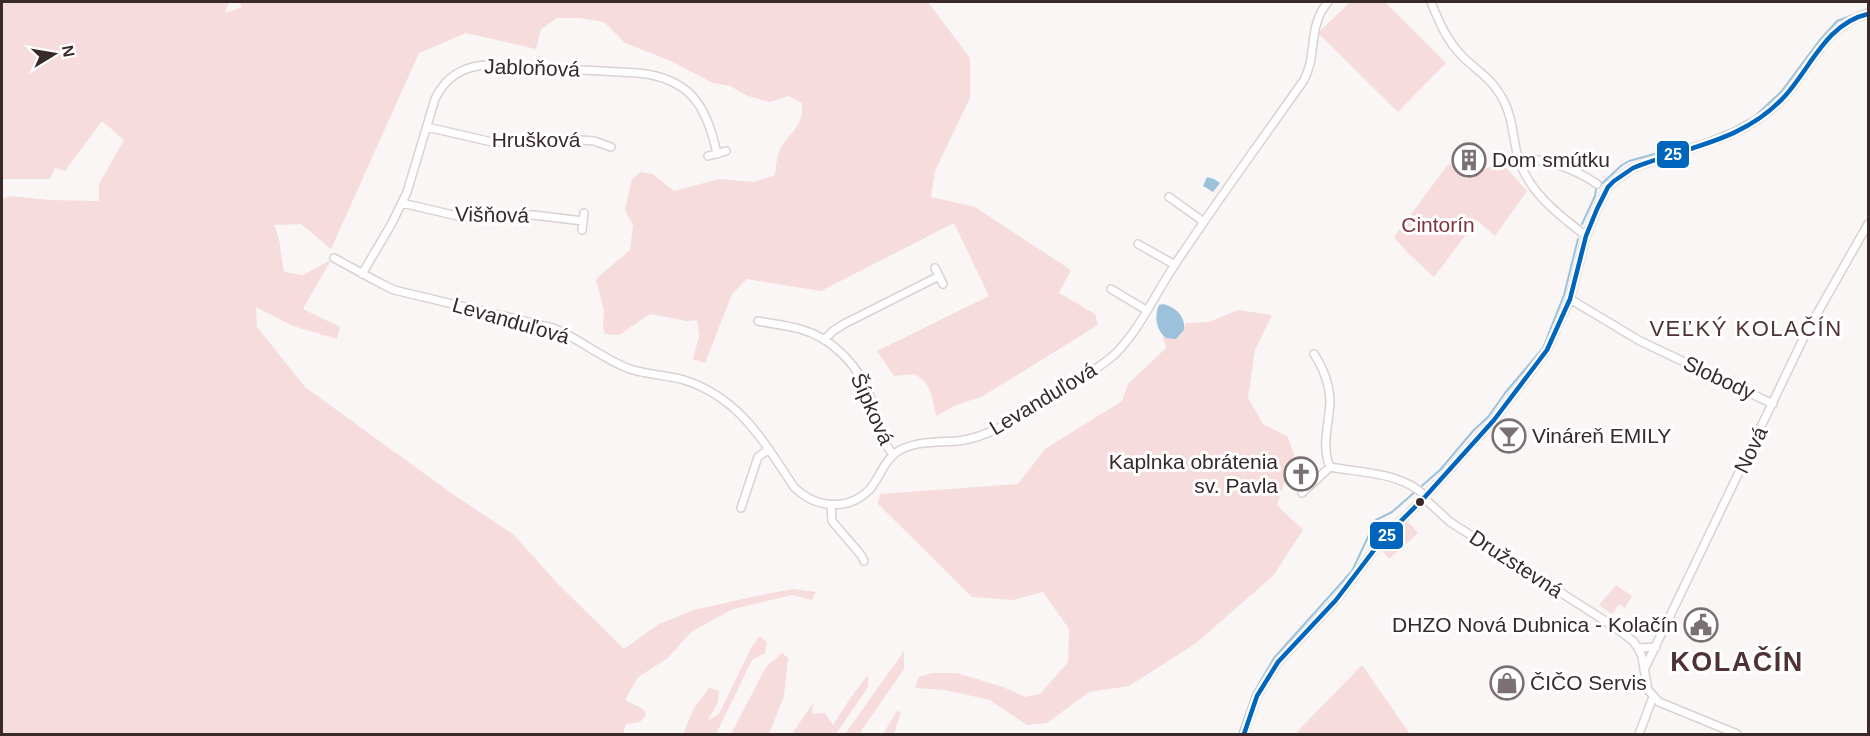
<svg xmlns="http://www.w3.org/2000/svg" width="1870" height="736" font-family="Arial,sans-serif">
<style>
.green{fill:#f6dcdc}
.water{fill:#9cc2db}
.lines{fill:none;stroke-linecap:round;stroke-linejoin:round}
.stream{stroke:#9cc2db;stroke-width:2}
.minor-casing{stroke:#dad1d1;stroke-width:10}
.minor{stroke:#fefefe;stroke-width:7}
.bus-1-casing{stroke:#fff;stroke-width:9}
.bus-1{stroke:#0065bd;stroke-width:4.5}
.bus-dot{fill:#382a2b;stroke:#fff;stroke-width:2}
.labels{text-anchor:middle;stroke-width:6;stroke-linejoin:round;paint-order:stroke}
.street-label{font-size:21px;fill:#382a2b;stroke:#fff}
.poi-label{font-size:21px;fill:#382a2b;stroke:#fff;text-anchor:start}
.park-label{font-size:21px;fill:#80323c;stroke:#fff}
.neighbourhood-label{font-size:22px;letter-spacing:1.5px;fill:#4e3234;stroke:#fff}
.district-label{font-size:27px;font-weight:bold;letter-spacing:1.5px;fill:#4e3234;stroke:#fff}
.line-badge{stroke:#fff;stroke-width:2}
.badge-label{font-size:16px;text-anchor:middle;font-weight:bold;fill:#fff}
</style>
<rect width="100%" height="100%" fill="#fbf6f6"/>
<path class="green" d="M2 2H229L225 13 242 7 239 2H928L970 58V98L935 171 931 197 975 207 1071 270 1059 293 1095 314 1098 325 983 396 954 406 936 416C932 397 932 385 915 374L894 376 877 351 989 296 954 223 821 291 747 279 732 294 705 363 693 359 699 336 697 320 687 321 650 314 619 335 605 334 603 327 604 311 596 280 598 277 630 250 633 225 625 210 632 179 641 172 653 174 674 191 719 179 753 182 775 175C776 169 776 161 778 155 785 133 804 132 802 103L789 96 769 102 748 96 730 86 713 83 671 61 625 43 604 22 579 18H557L541 29 536 49 466 33 419 53 331 249 301 224 274 225 279 239 284 272 303 275 331 260 303 309 340 327 337 339 293 326 256 307 257 327 305 387 451 493 514 535 559 585 624 649 659 624 694 610 756 596 793 589 816 592 812 600 792 595 733 609 691 632 668 658 638 677 625 700 643 709 646 715 640 722 626 724 623 734H2V199L10 196 49 200 99 201V184L124 140 102 121 65 171 55 168 50 179H5L2 180Z
M1350 2H1385L1446 63 1398 112 1318 33Z
M1500 161 1527 191 1495 236 1477 220 1434 277 1407 252 1394 237 1449 163 1467 179Z
M1238 310 1272 315 1255 350 1248 398 1263 424 1287 436 1294 454 1277 505 1303 530 1273 576 1195 644 1129 686 1089 692 1047 723 1027 725 990 700 945 690 915 688 919 677 932 673H957L1003 687 1025 697 1040 694 1068 662 1069 629 1043 592 1013 600 972 597 878 504 880 494 1018 484 1045 449 1122 401 1128 384 1166 348 1163 336C1174 342 1185 336 1185 323L1209 322Z
M1409 523 1418 533 1389 559 1380 548 1402 525Z
M1616 585 1632 596 1625 608 1619 604 1612 614 1599 605Z
M760 636 767 642 765 653 752 660 716 734H683L694 708 709 688 719 691 718 702 708 720 719 714 752 646Z
M904 651V669L859 734H845Z
M782 653 788 658 784 696 769 734H731L766 667Z
M1362 665 1410 734H1295Z
M868 675V687L836 734H792L813 703 812 714 825 713 833 725 851 697Z
M897 711 901 712 894 734H883Z"/>
<path class="water" d="M1207 177 1214 179 1220 183 1213 192 1203 186Z
M1163 304C1175 307 1186 316 1184 330L1176 339 1166 338C1156 330 1154 316 1159 305Z"/>
<g class="lines">
<path class="stream" d="M1582 224 1595 196 1596 189 1622 165 1629 161 1702 141 1732 129 1754 117 1781 92 1819 41 1837 21 1868 9
M1239 734 1253 694 1274 658 1352 571 1376 520 1392 512 1440 470 1473 431 1488 417 1505 393 1543 348 1564 295 1578 239"/>
<g class="minor-casing">
<path id="minor" d="M1431 2C1439 22 1447 41 1463 57 1476 70 1492 79 1501 96 1513 115 1512 136 1518 157 1528 192 1559 215 1586 236
M427 127 492 142 580 140 594 141 611 147
M708 156 726 151
M1518 158C1547 159 1573 168 1597 184
M1169 197 1204 222
M402 203 466 218 533 215 583 221
M582 230 584 213
M1138 244 1175 265
M334 258 378 282 394 290 553 328C580 339 603 359 630 369 648 375 667 375 684 380 739 397 764 442 794 487 815 508 848 512 870 489 881 476 884 459 900 450 917 441 939 442 958 441 973 439 987 434 1001 427 1023 415 1045 400 1067 386 1083 376 1102 367 1116 353 1141 328 1156 292 1176 263 1217 201 1261 141 1304 80 1318 53 1307 27 1328 2
M935 268 943 284
M362 274 392 223 407 192 435 99C446 76 465 65 490 65L638 73C690 78 707 106 717 154
M1111 289 1146 310
M1570 299 1640 341 1773 404
M758 321C772 324 786 325 800 329 833 338 860 367 871 399 879 422 875 434 893 454
M824 340 833 331 844 324 939 276
M1314 354C1323 367 1330 386 1330 402 1329 424 1321 446 1330 467
M1302 493 1330 467C1361 473 1403 472 1426 497
M1424 498 1450 522 1610 624 1633 641 1638 648 1642 657 1648 690 1659 702 1737 734
M831 505 832 521 861 555 864 561
M741 508 758 457 769 449
M1638 648 1656 647
M1644 670 1805 335 1868 224
M1244 734 1257 696 1278 662 1336 600 1381 541 1424 498 1494 420 1547 350 1570 299 1586 236 1597 209 1608 187 1614 181 1633 168C1688 146 1743 142 1785 96 1811 67 1827 23 1868 14
M1639 734 1653 697"/>
</g>
<use href="#minor" class="minor"/>
<g class="bus-1-casing">
<path id="bus-1" d="M1244 734 1257 696 1278 662 1336 600 1381 541 1424 498 1494 420 1547 350 1570 299 1586 236 1597 209 1608 187 1614 181 1633 168C1688 146 1743 142 1785 96 1811 67 1827 23 1868 14"/>
</g>
<use href="#bus-1" class="bus-1"/>
</g>
<defs>
<g id="building-ring" transform="scale(1.725)"><circle r="9.5" fill="#fff" stroke="#7c7172" stroke-width="1.5"/><path d="M-4-6H4V6H1V3H-1V6H-4ZM-2.5-4.3h1.7v1.8h-1.7ZM.8-4.3h1.7v1.8H.8ZM-2.5-1h1.7V.8h-1.7ZM.8-1h1.7V.8H.8Z" fill="#7c7172"/></g>
<g id="bar-ring" transform="scale(1.725)"><circle r="9.5" fill="#fff" stroke="#7c7172" stroke-width="1.5"/><path d="M-6-5H6L.8 .8V4.5H3.5V6h-7V4.5H-.8V.8Z" fill="#7c7172"/></g>
<g id="church-ring" transform="scale(1.725)"><circle r="9.5" fill="#fff" stroke="#7c7172" stroke-width="1.5"/><path d="M-1.2-6h2.4v3.5h3.3v2.4h-3.3V6h-2.4V-.1h-3.3v-2.4h3.3Z" fill="#7c7172"/></g>
<g id="civic-ring" transform="scale(1.725)"><circle r="9.5" fill="#fff" stroke="#7c7172" stroke-width="1.5"/><path d="M-.6-6.5H3V-4.5H.6V-3L4-1V1h2V6H-6V1h2V-1L-.6-3ZM-1.2 2.5V6h2.4V2.5Z" fill="#7c7172"/></g>
<g id="shop-ring" transform="scale(1.725)"><circle r="9.5" fill="#fff" stroke="#7c7172" stroke-width="1.5"/><path d="M-5-2.5h2.3a2.7 3.5 0 0 1 5.4 0H5L5.5 6h-11ZM-1.5-2.5h3a1.5 2.3 0 0 0-3 0Z" fill="#7c7172"/></g>
</defs>
<g fill-rule="evenodd">
<use href="#building-ring" x="1469" y="160"/>
<use href="#bar-ring" x="1509" y="436"/>
<use href="#church-ring" x="1301" y="474"/>
<use href="#civic-ring" x="1701" y="625"/>
<use href="#shop-ring" x="1507" y="683"/>
</g>
<circle class="bus-dot" cx="1420" cy="502" r="5"/>
<g class="labels">
<g class="street-label">
<text transform="translate(532 68) rotate(2)" y="7">Jabloňová</text>
<text x="536" y="147">Hrušková</text>
<text transform="translate(492 215) rotate(1)" y="7">Višňová</text>
<text transform="translate(511 321) rotate(16)" y="7">Levanduľová</text>
<text transform="translate(1719 378) rotate(25)" y="7">Slobody</text>
<text transform="translate(1043 399) rotate(-31)" y="7">Levanduľová</text>
<text transform="translate(872 409) rotate(66)" y="7">Šípková</text>
<text transform="translate(1751 450) rotate(-64)" y="7">Nová</text>
<text transform="translate(1516 564) rotate(33)" y="7">Družstevná</text>
</g>
<g class="poi-label">
<text x="1492" y="167">Dom smútku</text>
<text x="1532" y="443">Vináreň EMILY</text>
<text x="1278" y="469" text-anchor="end">Kaplnka obrátenia<tspan x="1278" dy="24">sv. Pavla</tspan></text>
<text x="1678" y="632" text-anchor="end">DHZO Nová Dubnica - Kolačín</text>
<text x="1530" y="690">ČIČO Servis</text>
</g>
<g class="park-label">
<text x="1438" y="232">Cintorín</text>
</g>
<g class="neighbourhood-label">
<text x="1746" y="336">VEĽKÝ KOLAČÍN</text>
</g>
<g class="district-label">
<text x="1737" y="671">KOLAČÍN</text>
</g>
</g>
<g class="line-badge">
<rect x="1656" y="140" width="34" height="29" rx="6" fill="#0065bd"/>
<rect x="1369" y="521" width="35" height="29" rx="6" fill="#0065bd"/>
</g>
<g class="badge-label">
<text x="1673" y="160">25</text>
<text x="1387" y="541">25</text>
</g>
<rect width="1870" height="736" fill="none" stroke="#382a2b" stroke-width="6"/>
<g transform="translate(54 54) rotate(79)" stroke="#ffffff" stroke-width="4.5" paint-order="stroke">
<path d="M0-4.5L10 22L0 15L-10 22Z" fill="#382a2b"/>
<text y="-9" font-size="16" font-weight="bold" text-anchor="middle" fill="#382a2b">N</text>
</g>
</svg>
